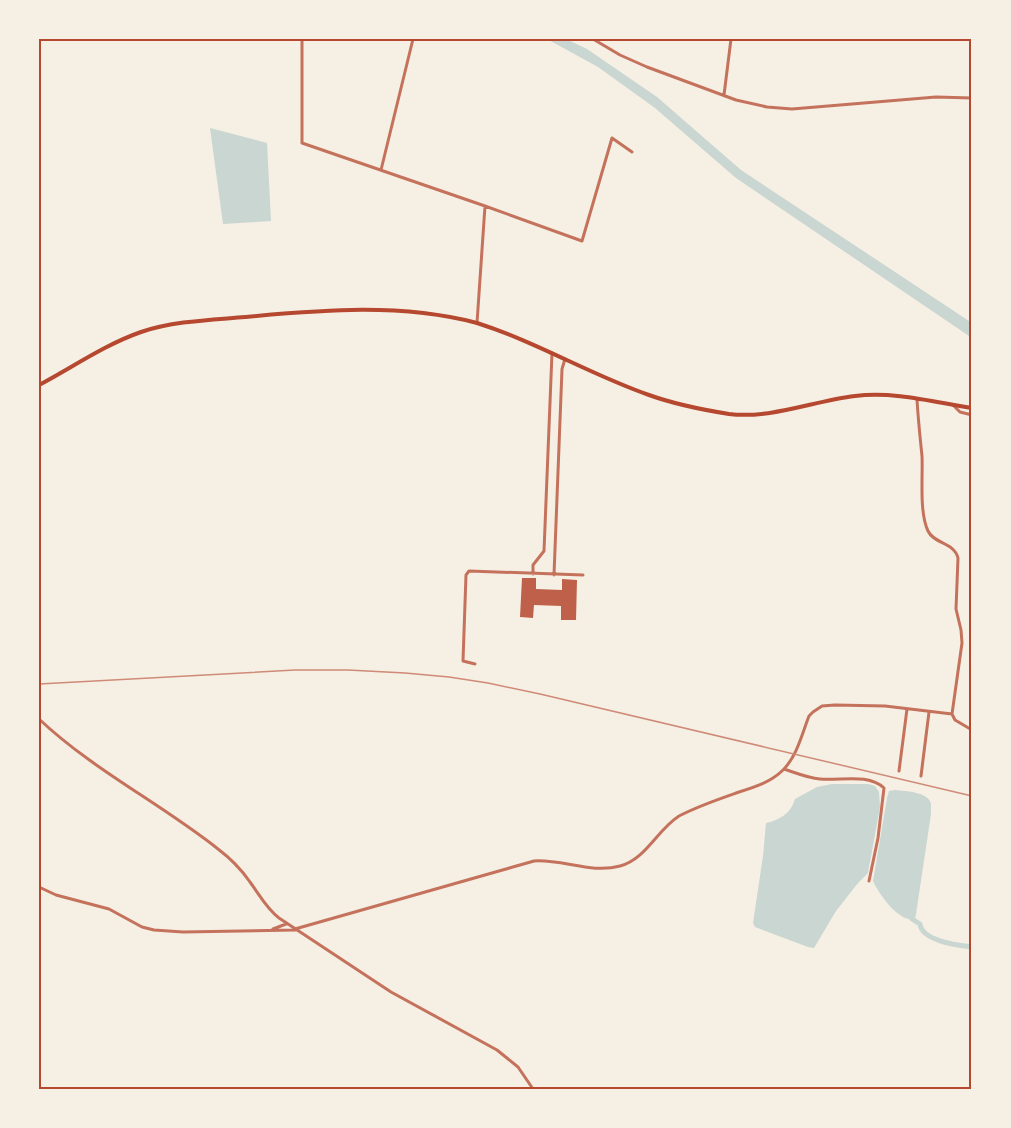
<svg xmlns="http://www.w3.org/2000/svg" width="1011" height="1128" font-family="Manrope,sans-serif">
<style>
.water{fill:#c9d6d2}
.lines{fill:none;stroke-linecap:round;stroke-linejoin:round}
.canal{stroke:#c9d6d2;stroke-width:5}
.building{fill:#bf614a}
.minor{stroke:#c5725c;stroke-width:3}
.secondary{stroke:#b5482f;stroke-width:4}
.rail{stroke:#cf8b77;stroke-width:1.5}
.neatline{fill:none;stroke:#b5482f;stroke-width:2}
</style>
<rect width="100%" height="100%" fill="#f6efe4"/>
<path class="water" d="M547 39H566L587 49 603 60 657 97 741 170 972 323V338L736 178 655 108 598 67Z
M210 128 267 143 271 221 223 224Z
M832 784H868L875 786 879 792 880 807 868 873 858 883 836 911 814 948 808 947 755 927 753 923 763 856 766 823C780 820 791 813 795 799L817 787Z
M895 790C906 791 929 792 931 804 931 807 931 811 931 814L916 914 915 919C899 923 879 894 873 881L887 798 889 791Z"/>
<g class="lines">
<path class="canal" d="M912 919 920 924C922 941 957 945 972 947"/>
</g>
<path class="building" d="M522 578H536V589L562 590V579L577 580 576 620H561V606L534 605 533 618 520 617Z"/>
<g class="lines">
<path class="minor" d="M302 39V143L485 206 477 323
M593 39 620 55 647 67 736 100 767 107 792 109 936 97 972 98
M724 95 731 39
M381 170 413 39
M485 206 582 241 612 138 632 152
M917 399C918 418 920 437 922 456 923 476 919 512 928 531 934 544 954 542 958 558L956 609 961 630 962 643 952 714
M953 405 960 412 972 415
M533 574V565L544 551 552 353
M554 575 562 369 565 359
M475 664 463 661 466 575 469 571 583 575
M39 719C93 770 160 803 218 849 230 858 241 869 250 882 259 894 266 908 279 918L391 992 497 1050 518 1067 533 1089
M784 769C796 773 808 778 820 779 841 781 868 773 884 788L878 838 869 881
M899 771 907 709
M921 776 929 712
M39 887 56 895 109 909 142 927 154 930 183 932 295 930
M273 929 286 924
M295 929 534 861C562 859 592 874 620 866 646 859 657 830 679 816 698 806 719 799 739 792 755 787 771 782 783 770 797 756 802 734 809 716L813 712 822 706 835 705 885 706 952 714 955 720 972 730"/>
<path class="secondary" d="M39 385C73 367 104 345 141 332 174 321 210 320 245 317 323 310 400 303 477 323 537 342 591 375 649 395 674 404 704 410 729 414 772 419 813 401 855 396 893 391 934 402 972 408"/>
<path class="rail" d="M39 684 295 670H348L405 673 449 677 488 683 540 694 972 796"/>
</g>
<rect width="1011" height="1128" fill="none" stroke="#f6efe4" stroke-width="81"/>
<rect x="40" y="40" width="930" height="1048" class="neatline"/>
</svg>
